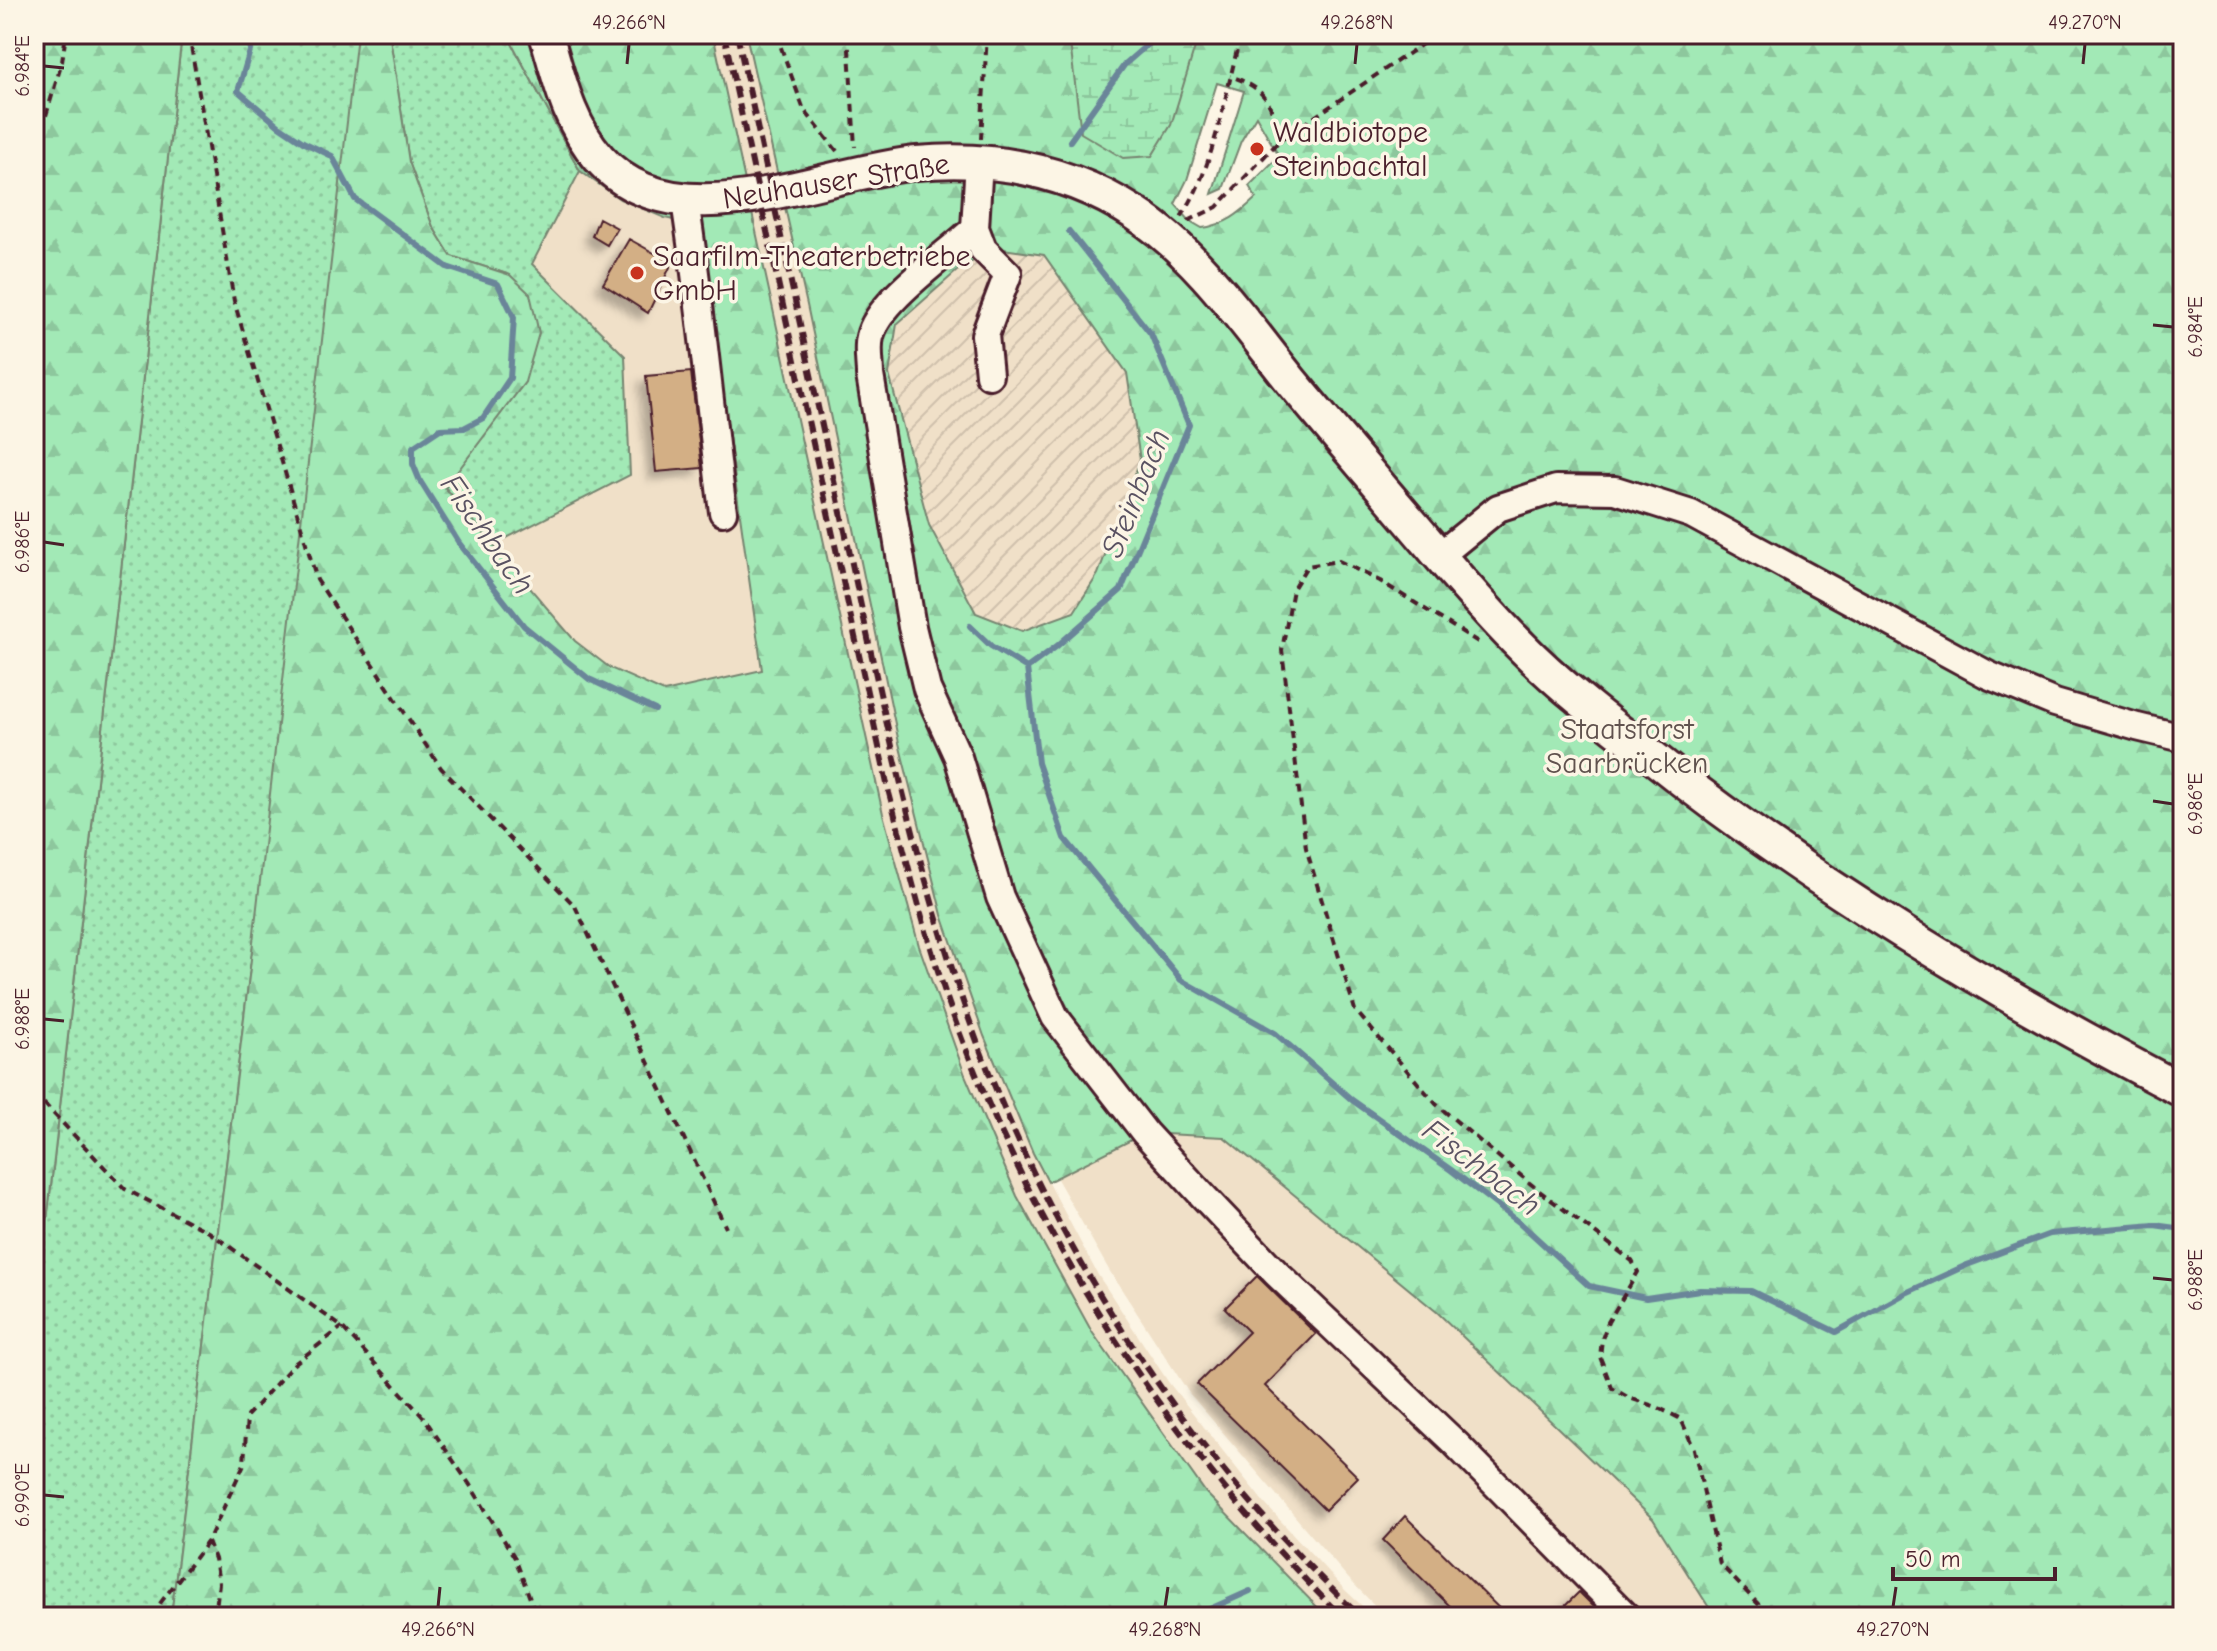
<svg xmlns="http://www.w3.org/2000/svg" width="2217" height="1651" font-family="'Comic Neue',sans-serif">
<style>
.built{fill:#f0e0c8}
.industrial{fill:url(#industrial-furrows)}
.grass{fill:url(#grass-dots);stroke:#768470;stroke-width:2}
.forest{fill:url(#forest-firs);stroke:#768470;stroke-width:2;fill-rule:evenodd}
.wetland{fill:url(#wetland-marsh);stroke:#768470;stroke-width:2}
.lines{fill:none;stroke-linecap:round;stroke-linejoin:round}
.stream{stroke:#6b8599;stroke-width:6}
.building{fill:#d3af85;stroke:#4a1f2b;stroke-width:2;filter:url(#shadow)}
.minor-casing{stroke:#4a1f2b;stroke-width:32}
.major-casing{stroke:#4a1f2b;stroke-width:38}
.path{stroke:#4a1f2b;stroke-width:4;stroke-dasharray:8 6;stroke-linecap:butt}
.minor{stroke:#fcf5e5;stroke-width:26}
.major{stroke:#fcf5e5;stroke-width:32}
.rail{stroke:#4a1f2b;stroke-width:6;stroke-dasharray:12 6;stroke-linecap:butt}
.ticks{fill:none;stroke:#4a1f2b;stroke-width:3}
.poi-dot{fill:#c8321e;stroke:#fcf5e5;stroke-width:3}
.labels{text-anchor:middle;stroke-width:7;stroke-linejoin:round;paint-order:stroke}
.poi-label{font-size:30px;fill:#4a1f2b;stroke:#fcf5e5;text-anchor:start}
.street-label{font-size:30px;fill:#4a1f2b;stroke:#fcf5e5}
.park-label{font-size:30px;fill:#60524e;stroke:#fcf5e5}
.water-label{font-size:32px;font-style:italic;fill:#5a5262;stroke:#fcf5e5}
.neatline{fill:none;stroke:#4a1f2b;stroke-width:3}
.ticks-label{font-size:20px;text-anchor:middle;fill:#4a1f2b}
</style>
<defs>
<pattern id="industrial-furrows" width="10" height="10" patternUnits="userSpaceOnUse" patternTransform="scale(2)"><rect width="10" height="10" fill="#f0e0c8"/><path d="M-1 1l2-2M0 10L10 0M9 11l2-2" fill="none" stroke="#cfc0ac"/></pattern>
<pattern id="grass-dots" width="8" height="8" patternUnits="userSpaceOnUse" patternTransform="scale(2)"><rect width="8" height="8" fill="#a2e9b6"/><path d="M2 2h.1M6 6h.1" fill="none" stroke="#8dc79d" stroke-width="1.8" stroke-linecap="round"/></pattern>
<pattern id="forest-firs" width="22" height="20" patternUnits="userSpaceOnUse" patternTransform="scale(2)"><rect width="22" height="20" fill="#a2e9b6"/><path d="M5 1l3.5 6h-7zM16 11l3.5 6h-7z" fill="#8dc79d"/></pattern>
<pattern id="wetland-marsh" width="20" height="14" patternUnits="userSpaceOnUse" patternTransform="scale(2)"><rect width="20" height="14" fill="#a2e9b6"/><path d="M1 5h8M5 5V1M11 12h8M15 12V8" fill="none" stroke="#8dc79d"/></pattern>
<filter id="shadow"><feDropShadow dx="-7" dy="7" stdDeviation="4" flood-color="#0004"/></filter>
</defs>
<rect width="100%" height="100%" fill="#fcf5e5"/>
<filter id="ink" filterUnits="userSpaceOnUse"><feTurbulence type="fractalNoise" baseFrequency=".0125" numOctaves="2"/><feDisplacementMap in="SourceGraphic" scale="16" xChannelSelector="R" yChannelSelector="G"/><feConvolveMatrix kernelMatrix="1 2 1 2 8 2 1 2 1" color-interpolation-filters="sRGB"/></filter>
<g filter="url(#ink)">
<path class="built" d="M713 34H746L807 305 898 743 942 915 984 1036 1033 1153 1098 1275 1169 1383 1265 1504 1345 1590 1374 1617H1327L1206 1493 1092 1332 1017 1196 965 1075 919 946 883 814Z
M580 171 620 199 665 218 699 226 762 670 664 692 610 668 575 641 493 545 551 514 625 356 532 264Z
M1145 1133 1224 1137 1438 1313 1653 1519 1715 1617H1386L1348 1578 1189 1393 1109 1270 1056 1177Z"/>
<path class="industrial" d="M996 248 1044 255 1127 373 1140 460 1098 574 1074 612 1022 631 976 613 929 525 889 374 897 324 958 270Z"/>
<path class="grass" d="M182 34H507L580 171 532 264 625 356 630 475 493 545 445 487 525 382 510 275 451 256 433 227 409 162 390 38 250 968 171 1617H34V1335Z"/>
<path class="forest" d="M34 34H182L34 1335Z
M507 34H713L883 814 919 946 965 1075 1017 1196 1092 1332 1206 1493 1327 1617H171L250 968 357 35 390 38 409 162 433 227 451 256 510 275 530 294 539 333 525 382 445 488 575 641 610 668 664 692 762 670 699 226 665 218 620 199 580 171Z
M746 34H2183V1617H1715L1653 1519 1438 1313 1224 1137 1145 1133 1048 1182 1033 1153 984 1036 942 915 899 743 807 305ZM1217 83 1244 91 1212 194 1223 189 1241 141 1256 116 1279 156 1249 186 1256 198C1239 214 1226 225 1202 228L1190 221 1175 204 1187 180ZM996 248 1044 255 1127 373 1140 460 1098 574 1074 612 1022 631 976 613 929 525 889 374 897 324 958 270Z"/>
<path class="wetland" d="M1069 34H1199L1171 125 1152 156 1123 158 1081 133Z"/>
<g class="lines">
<path class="stream" d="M255 34 238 91 279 126 303 142 332 156 355 199 447 267 498 284 514 317 510 378 483 418 464 428 440 429 413 447V464L420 481 459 543 524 626 589 679 655 710
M1070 141 1125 64 1148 44 1152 34
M970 626 991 646 1027 668 1038 763 1064 838 1181 980 1275 1033 1352 1100 1451 1170 1519 1222 1589 1286 1646 1298 1700 1290 1751 1291 1836 1332 1908 1292 1967 1265 2050 1234 2154 1225 2183 1229
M1027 668 1057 646 1121 590 1189 425 1151 334 1069 231
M1192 1617 1250 1591"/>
</g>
<path class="building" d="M599 218 617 228 607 245 592 236Z
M629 239 672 263 648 313 603 284Z
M691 372 702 468 656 472 646 376Z
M1257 1276 1316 1334 1265 1386 1358 1477 1325 1510 1197 1384 1249 1332 1225 1308Z
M1405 1516 1508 1617H1461L1383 1540Z
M1579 1592 1604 1617H1554Z"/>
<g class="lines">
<g class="minor-casing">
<path id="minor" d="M979 161 975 228C948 254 877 301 870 337 867 348 870 363 870 375L912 627 927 689 958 757 1000 897 1055 1017 1145 1133 1205 1198 1276 1273 1456 1444 1627 1617
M685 201C701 305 710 409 723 512
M975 228 983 249 1008 274 985 335 989 375
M1439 556 1498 508 1556 489 1615 490 1691 514 1988 675 2055 703 2137 727 2183 738"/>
</g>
<g class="major-casing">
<path id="major" d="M546 34C559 77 568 123 599 158 674 245 821 172 917 163 995 156 1070 171 1136 214 1198 254 1246 325 1292 382 1332 430 1373 478 1414 526 1447 565 1481 606 1518 643 1557 683 1601 717 1645 751 1811 884 1995 993 2183 1091"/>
</g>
<path class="path" d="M189 34 234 301 317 580 441 768 575 906 726 1228
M776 34 804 110 837 151
M848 34 855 147
M981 139 987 34
M1279 141 1437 34
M34 156 62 62 66 34
M1181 217C1214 170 1226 90 1241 34
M1188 221 1217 207 1279 141C1272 104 1268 89 1230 76
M1478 642 1380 581 1339 561 1307 566 1293 589 1282 650 1306 848 1355 1010 1436 1104 1538 1190 1632 1261 1638 1272 1608 1322 1602 1339 1600 1357 1612 1388 1629 1398 1657 1407 1681 1419 1694 1449 1720 1564 1762 1608 1787 1617
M34 1093 125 1189 209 1232 342 1327 424 1418 470 1485 515 1558 537 1617
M158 1617V1606L208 1541
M215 1617 219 1583 215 1559 208 1541 244 1464 247 1416 294 1364 342 1327"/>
<use href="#minor" class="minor"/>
<use href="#major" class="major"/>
<path class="rail" d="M724 34 889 793C908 864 925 935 949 1004 1033 1238 1166 1442 1342 1617
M737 34C774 204 811 375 848 545 880 695 911 846 960 993 1038 1228 1180 1448 1361 1617"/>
</g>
</g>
<path class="ticks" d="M627 64 629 44M1355 64 1357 44M2083 64 2085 44M44 66 64 68M2153 325 2173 327M44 542 64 545M2153 801 2173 804M44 1019 64 1021M2153 1278 2173 1280M44 1495 64 1497M438 1607 440 1587M1165 1607 1168 1587M1893 1607 1896 1587"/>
<g class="poi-dot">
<circle cx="1257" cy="149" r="8"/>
<circle cx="637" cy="273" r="8"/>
</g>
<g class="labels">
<g class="poi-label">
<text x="1273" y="142">Waldbiotope<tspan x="1273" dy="34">Steinbachtal</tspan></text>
<text x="653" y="266">Saarfilm-Theaterbetriebe<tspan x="653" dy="34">GmbH</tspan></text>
</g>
<g class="street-label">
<text transform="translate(836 181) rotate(-9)" y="10">Neuhauser Straße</text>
</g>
<g class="park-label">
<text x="1627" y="739">Staatsforst<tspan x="1627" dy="34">Saarbrücken</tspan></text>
</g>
<g class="water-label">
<text transform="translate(1135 493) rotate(-68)" y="11">Steinbach</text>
<text transform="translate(488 534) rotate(55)" y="11">Fischbach</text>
<text transform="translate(1482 1167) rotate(37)" y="11">Fischbach</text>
</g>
</g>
<rect width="2217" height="1651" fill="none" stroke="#fcf5e5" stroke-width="88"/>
<path d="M1893 1567v12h162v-12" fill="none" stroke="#4a1f2b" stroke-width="4"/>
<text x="1905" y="1567" font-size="24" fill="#4a1f2b" stroke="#fcf5e5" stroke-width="6" paint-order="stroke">50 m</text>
<rect x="44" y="44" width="2129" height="1563" class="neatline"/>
<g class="ticks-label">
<text x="629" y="29">49.266°N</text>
<text x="1357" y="29">49.268°N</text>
<text x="2085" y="29">49.270°N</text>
<text transform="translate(22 66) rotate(-90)" y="7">6.984°E</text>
<text transform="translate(2195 327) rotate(-90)" y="7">6.984°E</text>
<text transform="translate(22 542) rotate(-90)" y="7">6.986°E</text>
<text transform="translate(2195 804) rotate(-90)" y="7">6.986°E</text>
<text transform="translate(22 1019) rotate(-90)" y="7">6.988°E</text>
<text transform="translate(2195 1280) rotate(-90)" y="7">6.988°E</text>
<text transform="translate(22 1495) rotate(-90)" y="7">6.990°E</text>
<text x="438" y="1636">49.266°N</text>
<text x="1165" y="1636">49.268°N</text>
<text x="1893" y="1636">49.270°N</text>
</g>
</svg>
